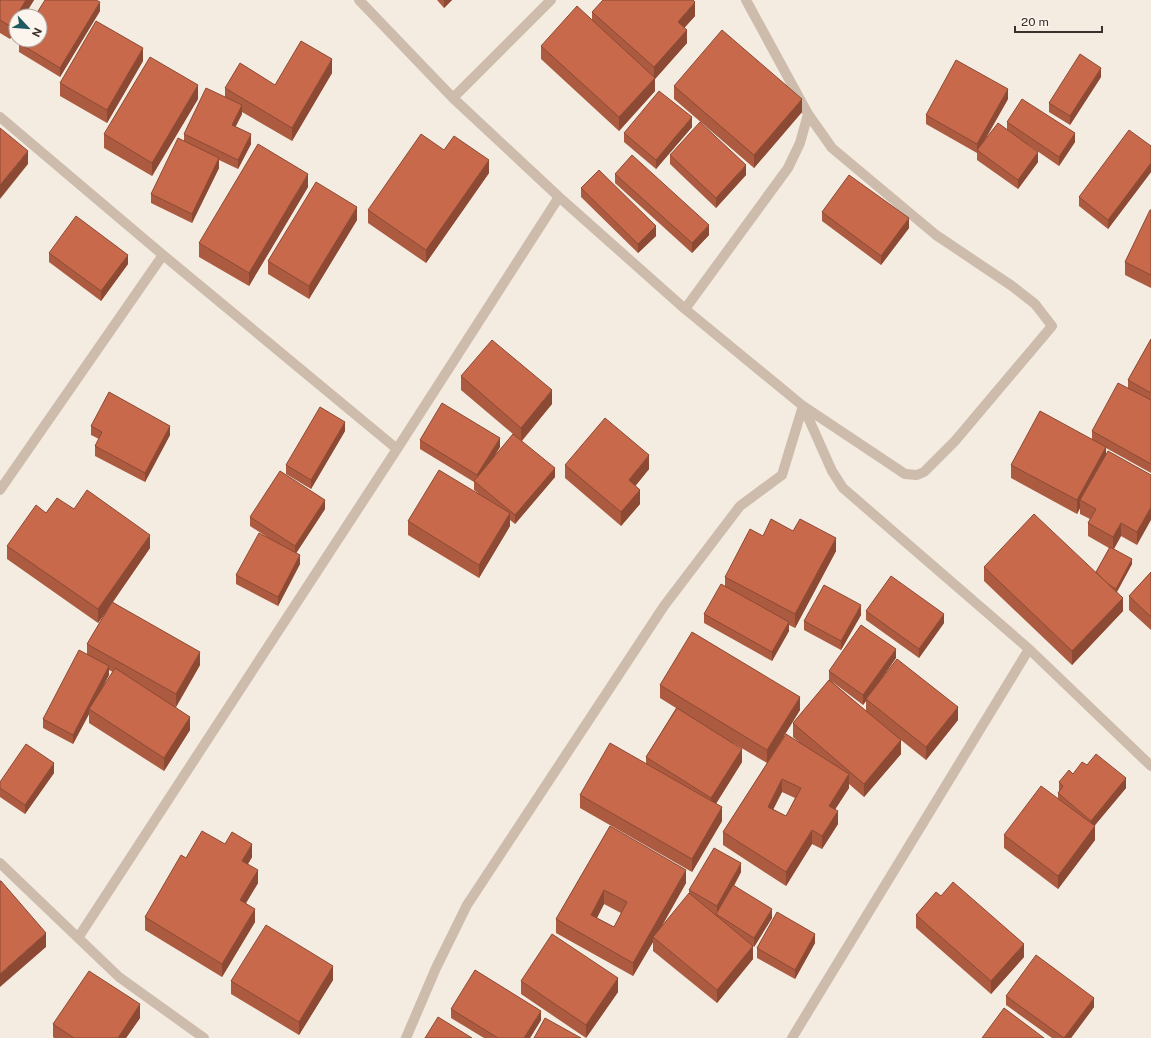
<svg xmlns="http://www.w3.org/2000/svg" width="1151" height="1038" font-family="'Public Sans',sans-serif">
<style>
.lines{fill:none;stroke-linecap:round;stroke-linejoin:round}
.street{stroke:#cdbbac;stroke-width:10}
.wall{fill:#ac5a40;fill-rule:evenodd}
.shaded-wall{fill:#8c4a34}
.building{fill:#c8694b;stroke:#8c4a34;fill-rule:evenodd}
</style>
<rect width="100%" height="100%" fill="#f4ebe1"/>
<g class="lines">
<path class="street" d="M359 0 453 98 559 197 685 309 803 406 832 471 843 488 1029 649 1151 766
M453 98 551 0
M0 117 163 255 397 449
M685 309 788 168 800 143 808 114 746 0
M0 490 163 255
M0 863 119 977 204 1038
M78 938 397 449 559 197
M406 1038 436 968 467 905 664 606 740 506 782 475 803 406 905 474 917 475 924 472 955 441 1052 326 1035 304 1012 286 936 235 832 148 808 114
M792 1038 1029 649"/>
</g>
<path class="wall" d="M0 0H34L24 16H16L10 39 0 33Z
M437 0H452L444 8Z
M100 11 60 77 19 52V43Z
M592 12 695 16 684 28 687 43 655 79V91L619 131 541 59V46L592 20Z
M143 61 107 123 60 96V83Z
M332 73 292 141 242 112V114L235 127 251 144 238 169 219 160V168L192 223 151 203V194L184 141V134L225 97V88L275 85Z
M1101 77 1070 125 1049 112V103Z
M674 86 802 112 754 168 674 99Z
M198 99 152 176 104 148V134Z
M1008 99 984 142 1007 130V122L1075 142 1059 166 1027 144 1038 162 1018 189 977 160V153L926 124V115Z
M692 127 656 169 624 142V133Z
M1151 146V172L1108 229 1079 206V197Z
M670 155 746 175 716 208 670 164Z
M489 173 426 263 368 223V210Z
M615 174 709 235 692 253 615 183Z
M308 187 249 286 199 257V243Z
M581 188 656 236 638 253 581 197Z
M1151 210V288L1125 275V262Z
M822 212 909 228 881 265 822 221Z
M357 220 309 299 268 274V261Z
M49 253 128 264 101 301 49 262Z
M1151 339V473L1106 448V454L1151 475 1137 545 1121 536 1114 549 1132 564 1117 592 1123 611 1072 665 984 581V567L1096 572 1109 548 1088 536V523L1090 519 1080 514V508L1077 514 1011 478V465L1092 439V431L1128 388V380Z
M461 376 552 404 522 441 555 477 515 524 510 520V526L479 578 408 535V521L478 493 474 490V482L420 449V440L500 447 494 457 513 434 461 390Z
M91 426 170 435 145 482 95 456V446L99 439 91 435Z
M345 431 311 489 286 474V465Z
M565 465 649 469 635 486 640 504 621 526 565 478Z
M74 509 150 548 113 602 200 665 176 707 190 730 164 771 89 723V714L73 744 43 728V719L87 654V644L106 612 98 623 7 559V546L46 513ZM109 670 113 672 102 688 109 675Z
M325 509 296 553 300 564 278 606 236 584V575L267 537 250 526V517Z
M793 531 836 551 795 628 789 625V631L772 661 704 623V614L725 586V577L763 536Z
M1151 572V630L1129 610V596Z
M866 611 944 623 919 658 866 620Z
M861 615 841 650 804 630V621Z
M896 658 880 680 958 720 926 760 901 740V754L864 797 849 784V788L835 809 838 824 822 849 812 844 786 886 723 845V832L767 763 733 743 742 762 716 804 722 821 692 872 580 808V795L646 764V757L676 708 660 698V685L800 710 784 736 800 743 793 737V723L829 680V671ZM830 680 863 705 866 701V711ZM782 792 795 798 786 816 773 809Z
M1087 765 1126 788 1094 826 1095 840 1058 889 1004 848V835L1058 798V793L1059 792V782Z
M54 773 25 814 0 797V782Z
M610 826 686 883 661 928 689 894V890L741 872 734 886 772 918 754 947 753 946V959L717 1003 653 951V942L633 976 556 933V919ZM604 904 621 913 614 927 597 918Z
M225 844 252 857 248 864 258 883 246 903 255 922 222 977 145 930V917L186 858Z
M941 896 1024 957 991 994 916 928V915Z
M815 943 795 979 757 958V948Z
M333 980 299 1035 231 994V981Z
M521 981 618 992 586 1038 521 994Z
M1006 996 1094 1007 1071 1038H1052L1006 1005Z
M451 1009 541 1020 530 1038H484L451 1018Z
M140 1018 126 1038H54L53 1037V1024Z"/>
<path class="shaded-wall" d="M26 0H34L24 16H16Z
M444 0H452L444 8Z
M100 2V11L60 77V68Z
M695 2V16L678 35V22Z
M16 16V29L10 39V26Z
M687 30V43L655 79V91L619 131V117L654 79V67Z
M143 48V61L107 123V110Z
M332 59V73L292 141V128Z
M1101 68V77L1070 125V116Z
M198 85V99L152 176V163Z
M1008 89V99L978 151 977 150V153V144Z
M802 99V112L754 168V155Z
M242 105V114L232 134V125Z
M692 117V127L656 169V160Z
M1075 133V142L1059 166V157Z
M251 134V144L238 169V160Z
M28 151V164L0 199V185Z
M1038 152V162L1018 189V180Z
M219 158V168L192 223V214Z
M489 160V173L426 263V250Z
M1151 163V172L1108 229V220Z
M746 165V175L716 208V198Z
M308 174V187L249 286V273Z
M357 207V220L309 299V286Z
M909 218V228L881 265V256Z
M709 225V235L692 253V243Z
M656 226V236L638 253V244Z
M128 255V264L101 301V291Z
M552 390V404L521 441V428Z
M345 422V431L311 489V480Z
M170 426V435L145 482V473Z
M500 438V447L477 484V475Z
M1106 447V460L1080 500V508L1077 514V500Z
M649 455V469L629 494V480Z
M555 468V477L515 524V515Z
M640 490V504L621 526V512Z
M325 500V509L295 555V546Z
M1151 507V520L1137 545V532Z
M510 513V526L479 578V565Z
M1121 523V536L1113 550V537Z
M150 535V548L98 623V609Z
M836 538V551L795 628V614Z
M300 555V564L278 606V597Z
M1132 559V564L1116 593V589Z
M1123 598V611L1072 665V651Z
M861 605V615L841 650V641Z
M944 614V623L919 658V649Z
M789 622V631L772 661V652Z
M896 649V658L867 700 866 699V701L863 705V695Z
M200 652V665L176 707V694Z
M109 666V675L90 711 89 709V714L73 744V735Z
M800 697V710L767 763V750Z
M958 707V720L926 760V747Z
M190 717V730L164 771V758Z
M901 740V754L864 797V784Z
M742 749V762L711 811V798Z
M54 763V773L25 814V805Z
M849 774V788L829 819V806Z
M1126 778V788L1091 830V821Z
M782 779V792L768 820V807Z
M722 807V821L692 872V859Z
M838 811V824L822 849V836Z
M1095 826V840L1058 889V876Z
M812 830V844L786 886V872Z
M252 844V857L242 874V861Z
M741 863V872L717 915V906Z
M258 870V883L240 913V900Z
M686 870V883L654 939 653 937V942L633 976V963Z
M604 890V904L591 929V915Z
M255 909V922L222 977V964Z
M772 909V918L754 947V938Z
M46 933V947L0 987V974Z
M815 934V943L795 979V970Z
M1024 944V957L991 994V981Z
M753 946V959L717 1003V990Z
M333 966V980L299 1035V1022Z
M618 978V992L586 1038V1025Z
M1094 998V1007L1071 1038H1064Z
M140 1004V1018L126 1038H118Z
M541 1011V1020L530 1038H524Z"/>
<path class="building" d="M0 0H26L10 26 0 20Z
M45 0H96L100 2 60 68 19 43 21 40H40V16H35Z
M603 0H693L695 2 678 22 687 30 654 67 592 12Z
M577 6 655 78 619 117 541 46Z
M96 21 143 48 107 110 60 83Z
M722 30 802 99 754 155 674 86Z
M301 41 332 59 292 128 225 88 240 63 275 85Z
M1080 54 1101 68 1070 116 1049 103Z
M150 57 198 85 152 163 104 134Z
M956 60 1008 89 977 144 926 115Z
M206 88 242 105 232 125 251 134 238 160 184 134Z
M659 91 692 117 656 160 624 133Z
M1022 99 1075 133 1059 157 1007 122Z
M700 122 746 165 716 198 670 155Z
M998 123 1038 152 1018 180 977 150Z
M0 128 28 151 0 185Z
M1129 130 1151 146V163L1108 220 1079 197Z
M421 134 444 150 454 136 489 160 426 250 368 210Z
M178 138 219 158 192 214 151 194Z
M258 144 308 174 249 273 199 243Z
M632 155 709 225 692 243 615 174Z
M599 170 656 226 638 244 581 188Z
M849 175 909 218 881 256 822 212Z
M316 182 357 207 309 286 268 261Z
M1150 210H1151V275L1125 262Z
M76 216 128 255 101 291 49 253Z
M1151 339V393L1128 380Z
M492 340 552 390 521 428 461 376Z
M1118 383 1151 400V464L1092 431Z
M109 392 170 426 145 473 95 446 102 432 91 426Z
M442 403 500 438 477 475 420 440Z
M320 407 345 422 311 480 286 465Z
M1040 411 1106 447 1077 500 1011 465Z
M605 418 649 455 629 480 640 490 621 512 565 465Z
M513 434 555 468 515 515 474 481Z
M1108 451 1151 475V507L1137 532 1121 523 1113 537 1088 523 1096 509 1080 500Z
M439 470 510 513 479 565 408 521Z
M280 471 325 500 295 546 250 517Z
M87 490 150 535 98 609 7 546 36 505 46 513 57 498 74 509Z
M1034 514 1123 598 1072 651 984 567Z
M771 519 793 531 800 519 836 538 795 614 725 577 750 529 763 536Z
M259 533 300 555 278 597 236 575Z
M1110 547 1132 559 1116 589 1108 584 1096 572Z
M1151 572V617L1129 596Z
M891 576 944 614 919 649 866 611Z
M721 584 789 622 772 652 704 614Z
M824 585 861 605 841 641 804 621Z
M112 602 200 652 176 694 87 644Z
M861 625 896 649 863 695 829 671Z
M692 632 800 697 767 750 660 685Z
M79 650 109 666 73 735 43 719Z
M897 659 958 707 926 747 866 699Z
M115 668 190 717 164 758 89 709Z
M829 680 901 740 864 784 793 723Z
M677 708 742 749 711 798 646 757Z
M786 734 849 774 829 806 838 811 822 836 812 830 786 872 723 832ZM782 779 801 788 786 816 768 807Z
M610 743 722 807 692 859 580 795Z
M26 744 54 763 25 805 0 788V782Z
M1096 754 1126 778 1091 821 1058 793 1063 786 1059 782 1069 770 1073 774 1082 762 1087 765Z
M1041 786 1095 826 1058 876 1004 835Z
M610 826 686 870 633 963 556 919ZM604 890 627 902 614 927 591 915Z
M202 831 225 844 232 832 252 844 242 861 258 870 240 900 255 909 222 964 145 917 181 855 186 858Z
M714 848 741 863 717 906 689 890Z
M0 881H1L46 933 0 974Z
M953 882 1024 944 991 981 916 915 936 892 941 896Z
M733 885 772 909 754 938 716 914Z
M689 893 753 946 717 990 653 937Z
M777 912 815 934 795 970 757 948Z
M266 925 333 966 299 1022 231 981Z
M552 934 618 978 586 1025 521 981Z
M1036 955 1094 998 1064 1038 1006 996Z
M475 970 541 1011 524 1038H498L451 1009Z
M89 971 140 1004 118 1038H74L53 1024Z
M1004 1008 1044 1038H982Z
M438 1017 472 1038H425Z
M545 1018 581 1038H534Z"/>
<g transform="translate(28 28) rotate(116)"><circle r="19" fill="#fbf5ee" stroke="#aea6a0"/>
<path d="M0-3L7 15L0 10L-7 15Z" fill="#1f5a5e"/>
<text y="-6" font-size="11" font-weight="bold" text-anchor="middle" fill="#3b302b">N</text>
</g>
<path d="M1015 26v6h87v-6" fill="none" stroke="#3b302b" stroke-width="2"/>
<text x="1021" y="26" font-size="12" fill="#3b302b" stroke="#fbf5ee" stroke-width="3" paint-order="stroke">20 m</text>
</svg>
